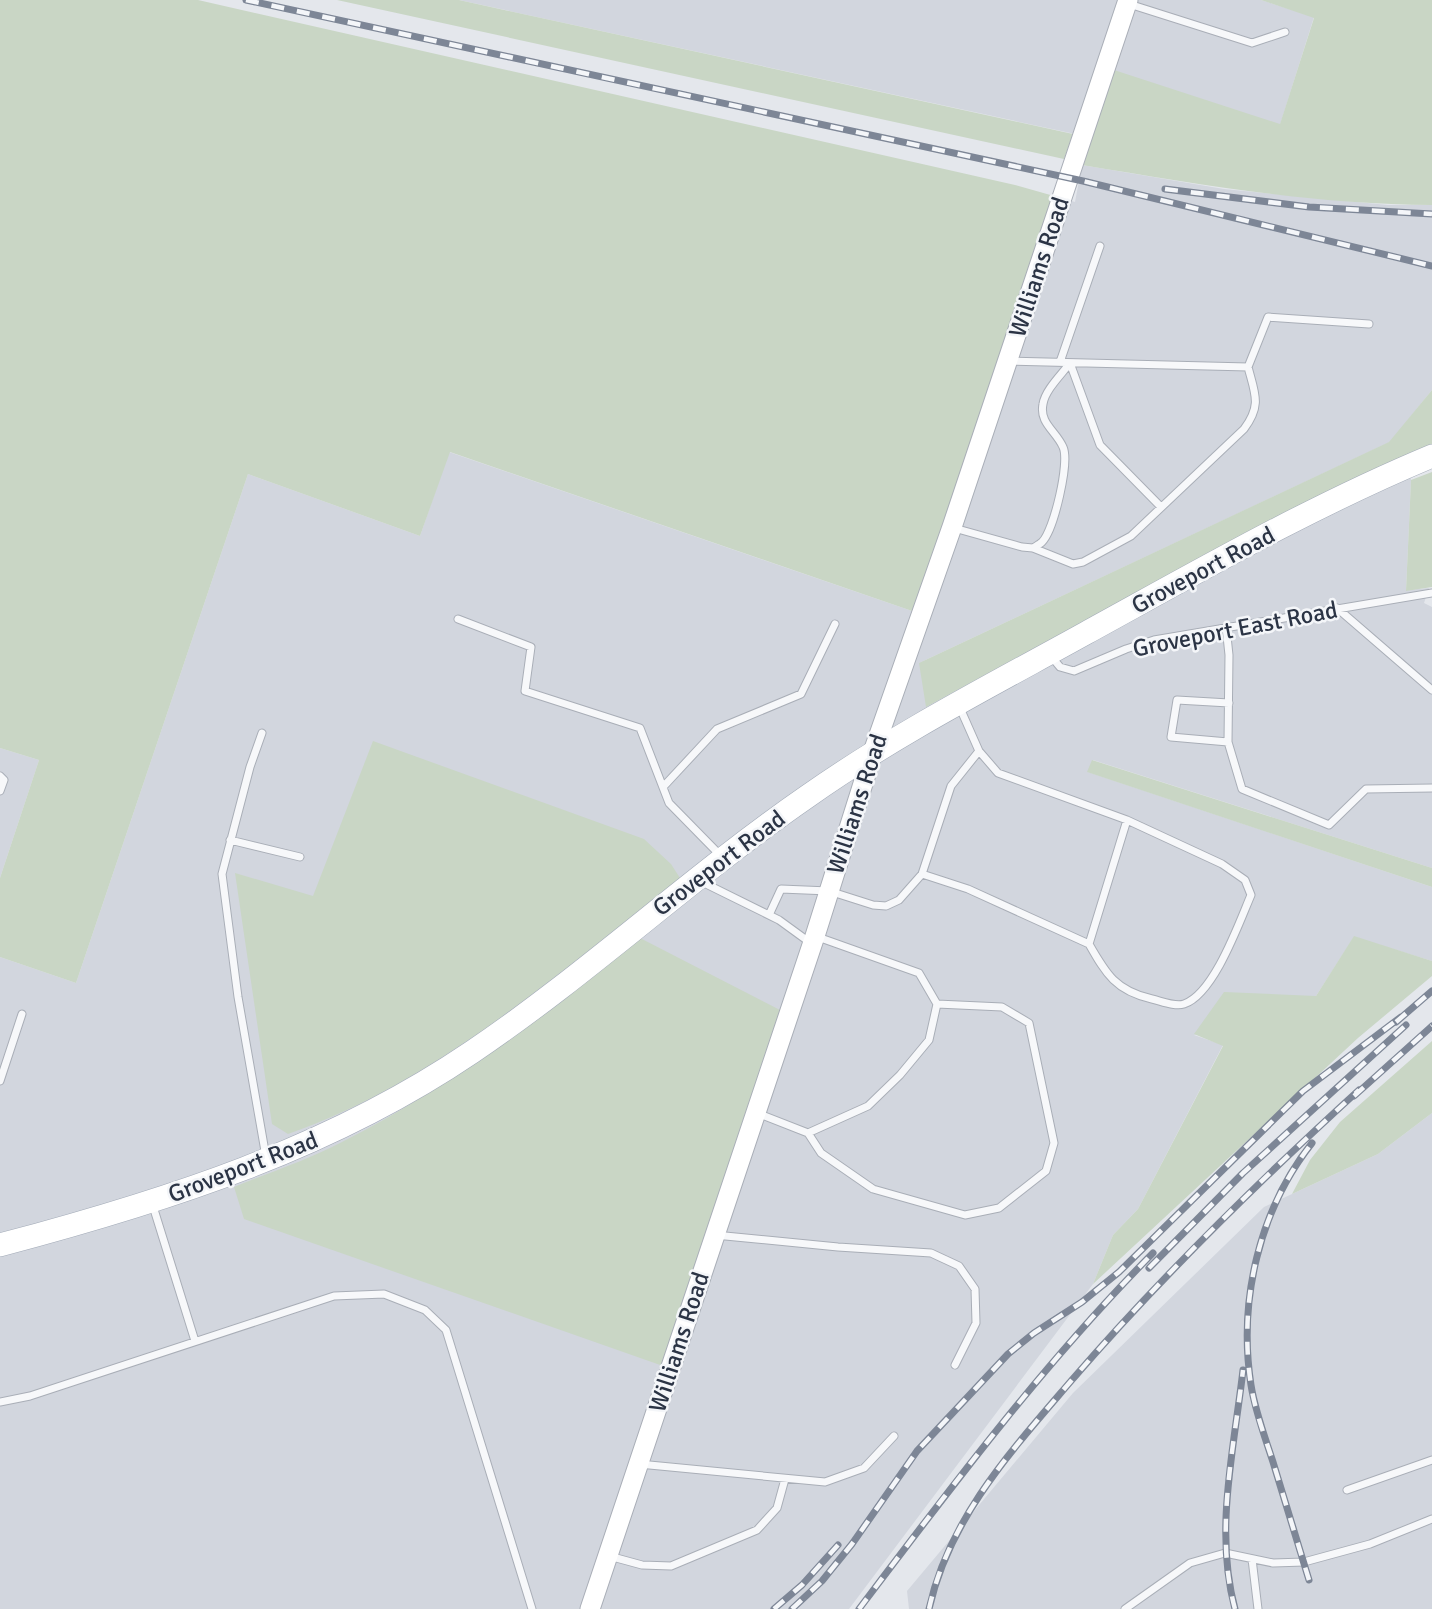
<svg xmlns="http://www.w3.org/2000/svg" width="1432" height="1609" font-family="Signika,sans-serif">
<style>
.built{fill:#d2d6de}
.green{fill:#c9d6c5}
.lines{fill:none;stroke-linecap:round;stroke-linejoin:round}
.lane-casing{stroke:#a9aeb7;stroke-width:9}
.secondary-casing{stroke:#a9aeb7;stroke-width:21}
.primary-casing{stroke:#a3abb8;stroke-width:24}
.lane{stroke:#f7f8fa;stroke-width:7}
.secondary{stroke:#fff;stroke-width:19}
.primary{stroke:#fff;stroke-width:23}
.rail-casing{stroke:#7d8696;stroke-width:7}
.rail{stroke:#f4f6f9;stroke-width:4.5;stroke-dasharray:13;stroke-linecap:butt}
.labels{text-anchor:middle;stroke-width:5;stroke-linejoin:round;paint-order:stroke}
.street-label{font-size:24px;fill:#2b3445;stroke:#f4f6f9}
</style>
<rect width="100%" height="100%" fill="#e4e7ec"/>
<path class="built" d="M459 0H1261L1314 17 1280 125 1114 71 1089 137Z
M1082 165 1224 189 1388 205H1432V390L1390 442 919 663 1242 535 1408 454 1411 480 1406 590 1429 588 1424 603 1432 607V868L1093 760 1088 772 1432 887V961L1354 937 1316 996 1194 1035 1223 1045 1138 1209 1113 1235 1093 1284 849 1609H0V957L76 983 248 474 420 536 449 452 915 612 1054 196 1075 202Z
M0 748 39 760 0 878Z
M1432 1113V1609H909L907 1591 1073 1393 1264 1207 1378 1154Z"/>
<path class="green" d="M0 0H198L1015 185 1054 196 915 612 450 452 420 536 248 474 76 983 0 957V878L39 760 0 748Z
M337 0H459L1073 134 1064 159Z
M1261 0H1432V205C1315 205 1197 184 1082 165L1114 70 1280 124 1314 18Z
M1432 390V446L1242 535 926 707 919 663 1389 442Z
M1432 472V587L1406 591 1411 480Z
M373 741 644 839 671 864 680 878C559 973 435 1083 288 1134L272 1124 235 873 313 896Z
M1092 760 1432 868V887L1087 772Z
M1354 936 1432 961V976L1358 1038 1093 1284 1113 1235 1138 1209 1223 1046 1194 1034 1224 992 1316 996Z
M640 938 782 1011 663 1366 244 1219 234 1187C270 1172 308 1160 342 1142 448 1089 547 1012 640 938Z
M1432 1041V1113L1378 1154 1292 1194 1310 1160 1340 1122Z"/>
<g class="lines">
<g class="lane-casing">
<path id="lane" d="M1129 4 1252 43 1285 32
M1008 361 1248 367 1268 317 1369 324
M1060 362 1100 246
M1070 363 1100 445 1161 507
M954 528 1022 547 1033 548 1073 564 1083 562 1131 536 1244 429C1262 405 1255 394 1248 367
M1033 548C1036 546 1040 544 1042 542 1054 530 1070 462 1063 447 1056 431 1039 423 1043 404 1045 390 1062 374 1070 363
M1337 608 1432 690
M458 619 531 647 525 691 640 728 669 803 720 855
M1226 627 1229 655 1228 742 1242 789 1329 825 1366 789 1432 788
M1050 655 1060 667 1074 671 1126 649 1154 640 1432 593
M262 733 250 767 222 874 238 997 266 1157
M1228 742 1171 737 1177 700 1229 703
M0 776 4 780 0 791
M663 787 717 729 801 694 835 624
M230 840 300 857
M922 874 968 889 1089 944 1127 820 998 773 979 751 960 708
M700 881 779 920 812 944
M769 915 781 889 829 891 873 905 886 906 899 900 922 874 951 786 979 751
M1089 944C1106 974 1116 991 1152 999 1161 1001 1175 1007 1184 1004 1214 994 1239 923 1251 895L1245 880 1222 864 1127 820
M0 1081 22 1014
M757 1113 808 1133 868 1106 900 1075 929 1040 937 1004 919 973 815 936
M808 1133 821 1153 873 1189 965 1215 999 1208 1046 1171 1054 1143 1029 1023 1002 1007 937 1004
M152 1203 195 1341
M715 1235 838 1247 931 1253 959 1266 975 1289 976 1323 955 1365
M0 1402 30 1396 334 1296 384 1294 425 1310 446 1330 532 1609
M639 1464 825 1482 864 1468 894 1436
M1347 1490 1432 1460
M609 1556 642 1565 671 1566 757 1530 777 1508 785 1479
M1252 1559 1258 1609
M1125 1609 1190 1563 1225 1553 1273 1563 1304 1562 1370 1544 1432 1519"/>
</g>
<g class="secondary-casing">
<path id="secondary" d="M590 1609 815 936 873 752 952 527 1128 0"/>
</g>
<g class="primary-casing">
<path id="primary" d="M0 1245C166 1201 329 1149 472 1052 589 973 692 876 808 796 896 734 992 685 1086 633 1199 571 1312 506 1432 456"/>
</g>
<use href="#lane" class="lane"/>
<use href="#secondary" class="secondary"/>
<use href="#primary" class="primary"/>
<g class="rail-casing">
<path id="rail" d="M246 0 1083 181 1432 266
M1165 189 1309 207 1432 214
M1396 1022 1432 991
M1354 1096 1432 1026
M1149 1268 1243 1173 1406 1025
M1309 1580C1297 1541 1285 1501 1273 1462 1265 1437 1255 1411 1251 1385 1238 1301 1259 1210 1312 1143
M774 1609 802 1585 838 1545
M792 1609 822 1581 852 1544 917 1451 1008 1354 1034 1333 1082 1302 1119 1272 1303 1091 1401 1017
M859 1609C952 1486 1044 1363 1153 1253
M929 1609C949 1518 1012 1450 1071 1381 1160 1278 1258 1182 1359 1090
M1235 1609C1214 1531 1234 1449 1243 1370"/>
</g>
<use href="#rail" class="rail"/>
</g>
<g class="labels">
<g class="street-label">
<text transform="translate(1039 267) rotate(-72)" y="8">Williams Road</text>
<text transform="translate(1203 570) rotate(-28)" y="8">Groveport Road</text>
<text transform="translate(1235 629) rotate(-11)" y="8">Groveport East Road</text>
<text transform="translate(857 804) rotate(-72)" y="8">Williams Road</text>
<text transform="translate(719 863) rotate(-37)" y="8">Groveport Road</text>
<text transform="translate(243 1167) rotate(-21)" y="8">Groveport Road</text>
<text transform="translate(679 1342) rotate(-72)" y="8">Williams Road</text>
</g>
</g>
</svg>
